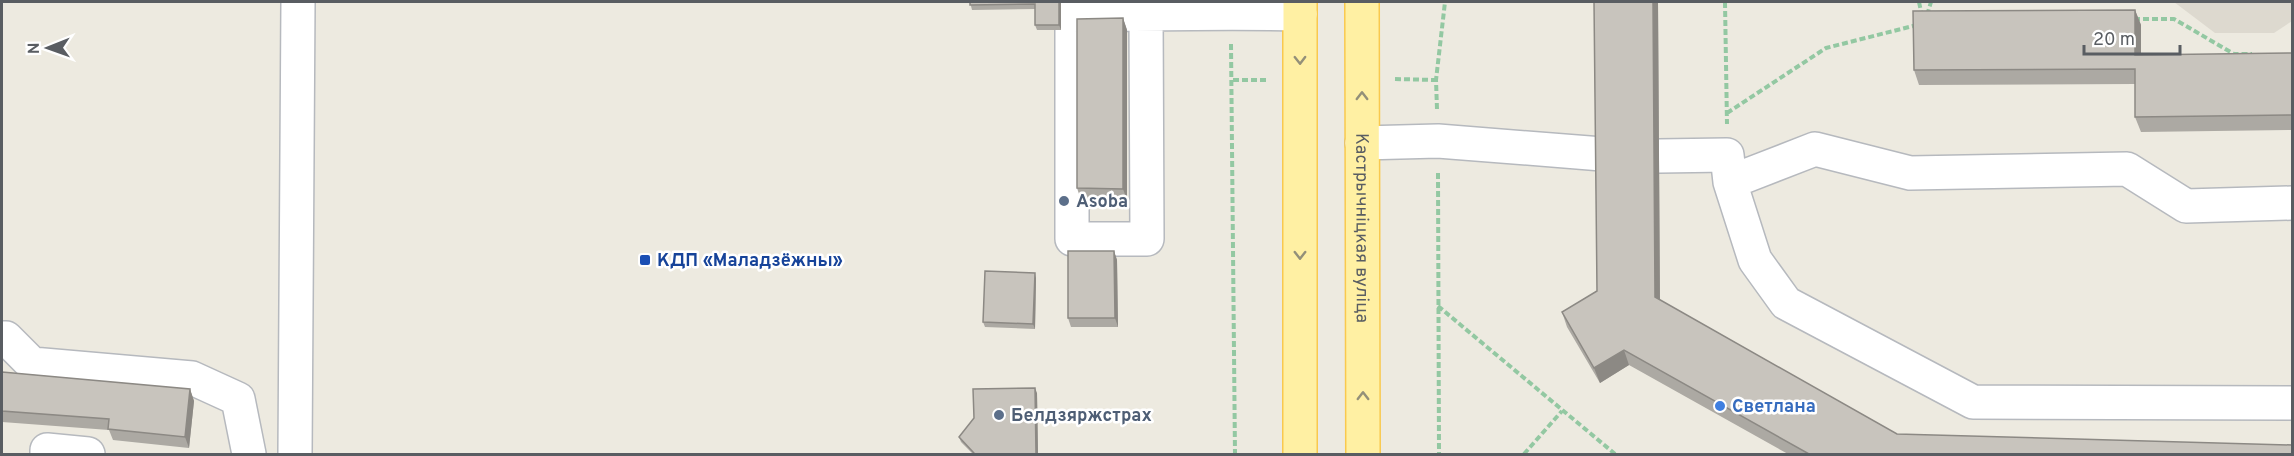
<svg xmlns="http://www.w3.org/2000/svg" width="2294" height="456" font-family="Overpass,sans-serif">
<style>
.education{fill:#ddd9cf}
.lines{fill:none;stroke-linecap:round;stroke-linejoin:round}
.minor-casing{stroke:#b6b9be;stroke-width:36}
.major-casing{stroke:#f9c94e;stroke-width:36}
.path{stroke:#93c8a2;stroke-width:4;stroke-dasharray:6 3;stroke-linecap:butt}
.minor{stroke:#fff;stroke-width:33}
.major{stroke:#fff0a3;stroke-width:33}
.wall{fill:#aca9a3}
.shaded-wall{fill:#8c8984}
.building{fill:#c8c4bd;stroke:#8c8984;stroke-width:1.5}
.oneway{stroke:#939079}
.service-dot{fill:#5c6f8a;stroke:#fff;stroke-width:2}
.transit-dot{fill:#1a4fb4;stroke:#fff;stroke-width:2}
.shop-dot{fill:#3f7fe0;stroke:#fff;stroke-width:2}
.labels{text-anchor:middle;stroke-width:5;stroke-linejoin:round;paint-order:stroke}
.service-label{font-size:18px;font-weight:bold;fill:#4e5e75;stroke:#fff;text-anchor:start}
.street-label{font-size:18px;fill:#595d62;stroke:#fff}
.transit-label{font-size:18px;font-weight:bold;fill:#164399;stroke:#fff;text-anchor:start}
.shop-label{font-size:18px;font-weight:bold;fill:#366cbe;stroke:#fff;text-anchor:start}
</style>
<rect width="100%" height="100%" fill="#edeae0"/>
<path class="education" d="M2174 2H2292V21L2274 33H2215Z"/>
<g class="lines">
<g class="minor-casing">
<path id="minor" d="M1145 2 1146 14 1147 239H1072V15C1148 14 1224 12 1300 14
M1362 143 1438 141 1602 154
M1659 156 1727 155 1730 182 1815 149 1910 173 2127 169 2186 206 2292 203
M1730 182 1755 260 1786 303 1973 402 2292 403
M2 338H6L32 364 192 378 238 399 249 454
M47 454V450L88 454
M295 454 298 2"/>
</g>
<g class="major-casing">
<g id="major">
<path d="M1300 2V454"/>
<path id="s1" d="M1362 2 1363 454"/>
</g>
</g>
<path class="path" d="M1725 2 1727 124
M1919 2 1922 16
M1927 15 1931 2
M2134 19H2174L2234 54H2252
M1231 44 1235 454
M1395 79 1436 80
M1233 80H1268
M1437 109 1436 80 1445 2
M1727 113 1826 48 1917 25
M1438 173 1439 454
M1438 306 1615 454
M1524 454 1562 411"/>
<use href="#minor" class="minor"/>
<use href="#major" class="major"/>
</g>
<path class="wall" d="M970 2H1061V30H1037L1035 25V9L972 10Z
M1594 2H1658L1660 300 1897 434 2292 454H1788L1629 365 1600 383 1567 327 1562 312 1597 291Z
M2135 10 2141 25V55L2292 53V130L2141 132 2135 117V84L1919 85 1914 70Z
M1123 18 1127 30V200H1081L1077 188Z
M1114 251 1117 260 1118 327H1071L1068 318Z
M1036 278 1035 329 985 327 983 322Z
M2 364 3 372 190 389 194 401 189 448 113 440 109 430 2 422V429Z
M1037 393 1038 454H973L961 442 959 437Z"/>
<path class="shaded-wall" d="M1059 2H1061V30L1059 25Z
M1653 2H1658L1660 312 1655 297Z
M2135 10 2141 25V70L2135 55Z
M1123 18 1127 30V200L1123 189Z
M1114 251 1117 260 1118 327 1115 318Z
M1035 273 1036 278 1035 329 1033 324Z
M1624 350 1629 365 1600 383 1594 368Z
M1035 388 1037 393 1038 454H1036Z
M190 389 194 401 189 448 185 437Z"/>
<path class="building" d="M970 2H1059V25H1035V4L970 5Z
M1594 2H1653L1655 297 1897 434 2292 445V454H1809L1624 350 1594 368 1562 312 1597 291Z
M2135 10V55L2292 53V115L2135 117V69L1914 70 1913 11Z
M1123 18V189L1077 188V19Z
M1068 251H1114L1115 318H1068Z
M985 271 1035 273 1033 324 983 322Z
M2 372 190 389 185 437 108 429 109 419 2 411Z
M1035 388 1036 454H974V453L959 437 974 418 973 389Z"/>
<defs><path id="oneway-chevron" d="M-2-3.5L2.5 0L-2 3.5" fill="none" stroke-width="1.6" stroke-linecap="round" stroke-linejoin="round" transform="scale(1.5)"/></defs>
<g class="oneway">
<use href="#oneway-chevron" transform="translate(1300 60) rotate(89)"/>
<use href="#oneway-chevron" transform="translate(1362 96) rotate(-90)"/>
<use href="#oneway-chevron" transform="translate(1300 255) rotate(90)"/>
<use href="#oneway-chevron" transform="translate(1363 396) rotate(-90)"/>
</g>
<g class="service-dot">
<circle cx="1064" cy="201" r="6"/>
<circle cx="999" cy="415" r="6"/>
</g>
<rect class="transit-dot" x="639" y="254" width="12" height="12" rx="3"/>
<circle class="shop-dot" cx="1720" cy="406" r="6"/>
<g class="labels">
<g class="service-label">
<text x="1076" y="207">Asoba</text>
<text x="1011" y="421">Белдзяржстрах</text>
</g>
<g class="street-label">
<text dy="6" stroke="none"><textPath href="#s1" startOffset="226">Кастрычніцкая вуліца</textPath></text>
</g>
<g class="transit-label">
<text x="657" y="266">КДП «Маладзёжны»</text>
</g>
<g class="shop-label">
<text x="1732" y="412">Светлана</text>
</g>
</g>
<rect width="2294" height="456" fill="none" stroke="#595d62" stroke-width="6"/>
<g transform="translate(48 48) rotate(269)" stroke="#ffffff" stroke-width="4.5" paint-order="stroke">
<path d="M0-4.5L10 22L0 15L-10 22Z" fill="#595d62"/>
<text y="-9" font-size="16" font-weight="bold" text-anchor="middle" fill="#595d62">N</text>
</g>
<path d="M2084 45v9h96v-9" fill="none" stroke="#595d62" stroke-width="3"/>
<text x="2093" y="45" font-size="18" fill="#595d62" stroke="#ffffff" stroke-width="4.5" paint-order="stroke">20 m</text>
</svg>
